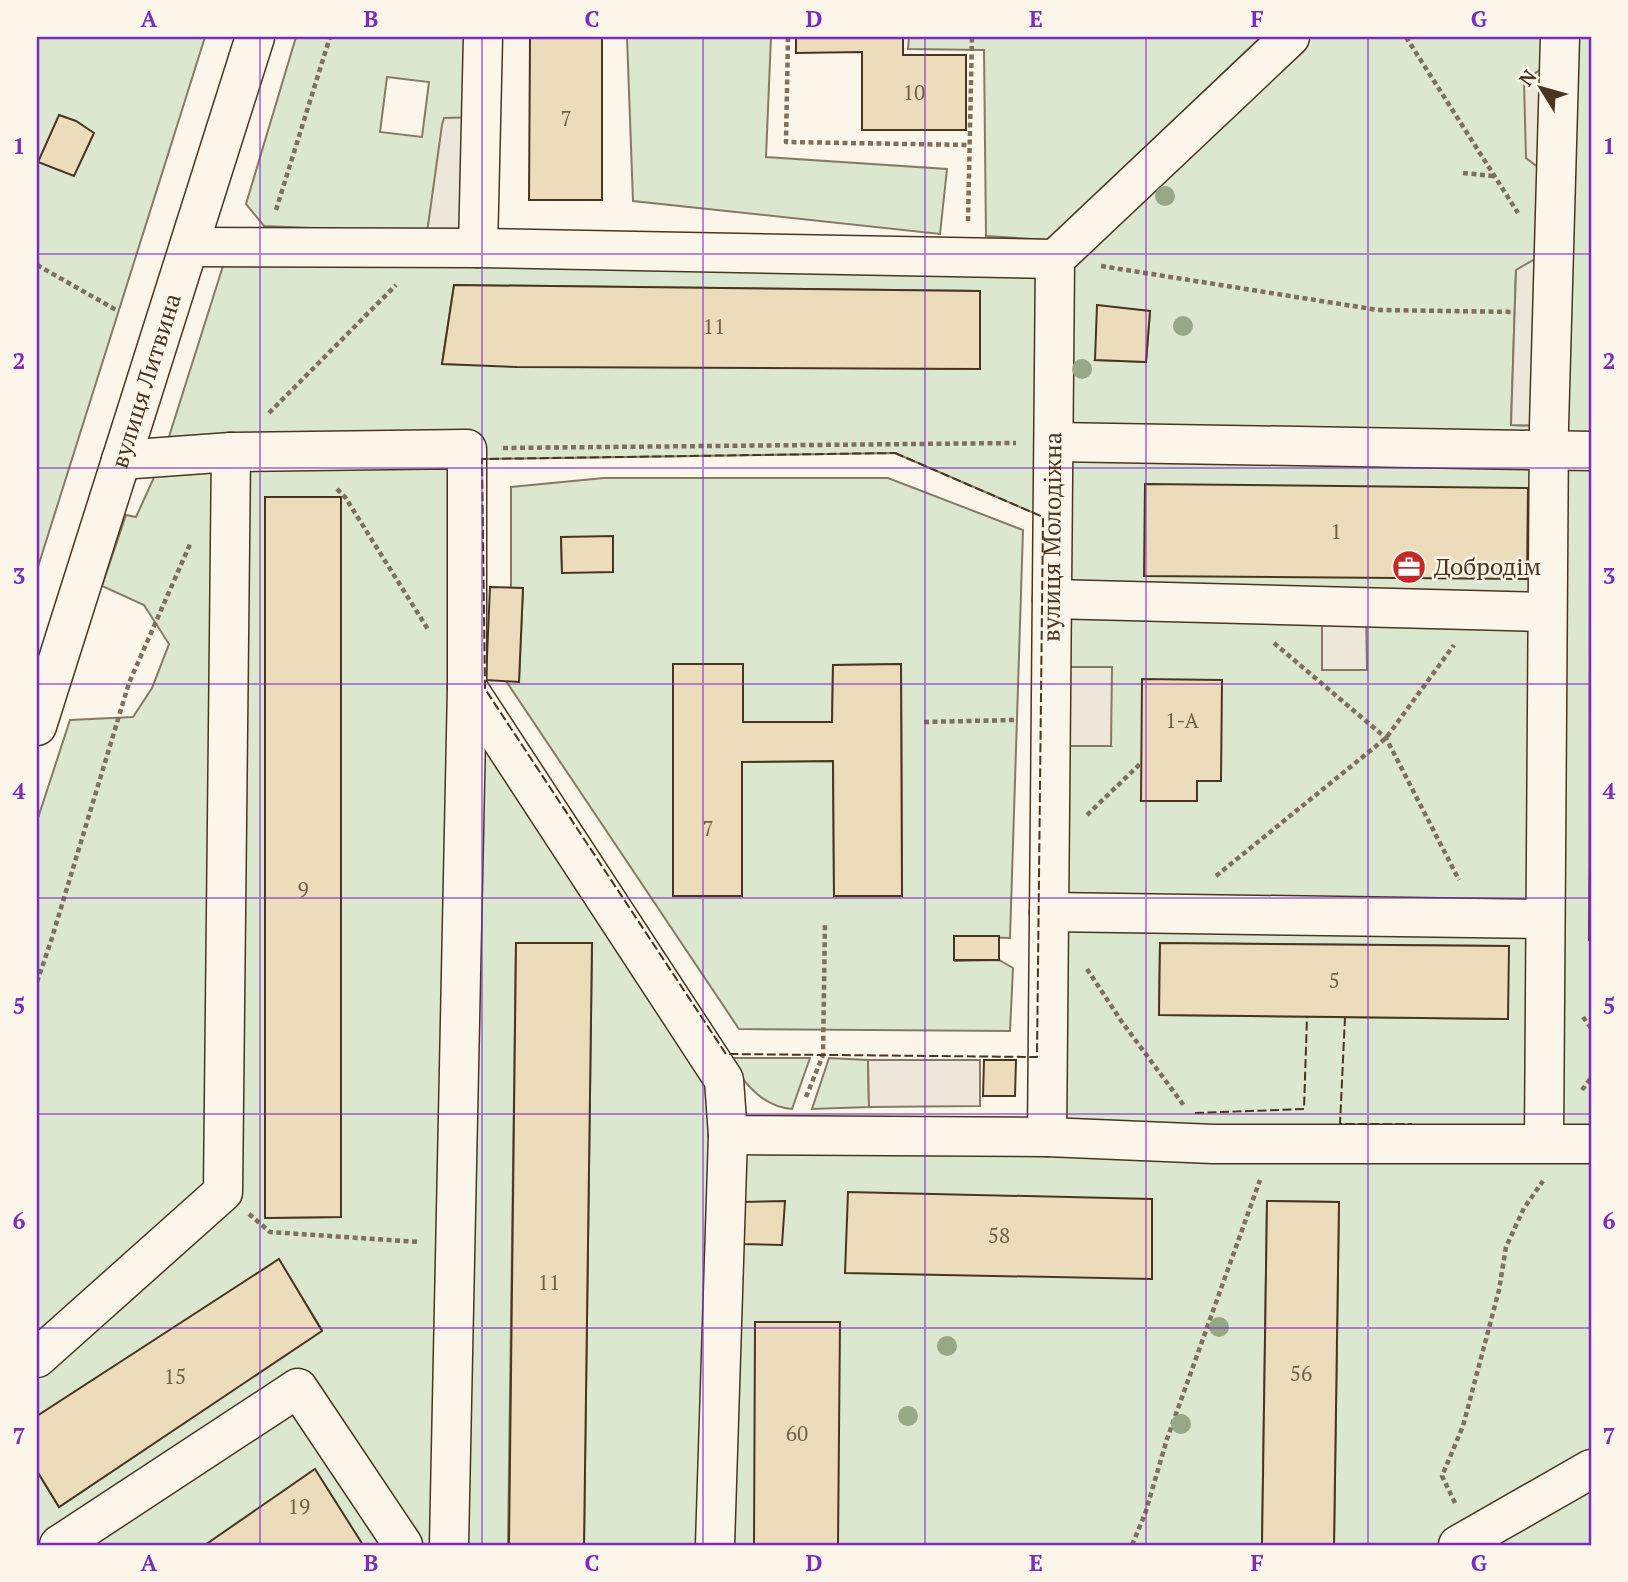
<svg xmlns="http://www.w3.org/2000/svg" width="1628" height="1582" font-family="'PT Serif',serif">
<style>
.green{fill:#dce7d0;stroke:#887966;stroke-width:2;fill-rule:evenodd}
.parking{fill:#ede7d9;stroke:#887966;stroke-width:2}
.building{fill:#ecdcbc;stroke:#4a3520;stroke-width:2}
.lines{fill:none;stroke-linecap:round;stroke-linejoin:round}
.minor-casing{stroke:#4a3520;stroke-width:41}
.major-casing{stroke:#4a3520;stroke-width:41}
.path{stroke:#7f6f5c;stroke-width:4.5;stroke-dasharray:5 3.5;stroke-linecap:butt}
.minor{stroke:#fbf6e9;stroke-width:38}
.major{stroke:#fbf6e9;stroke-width:38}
.fence{stroke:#4a3520;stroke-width:2;stroke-dasharray:9 3.5;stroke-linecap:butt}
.tree{fill:#96a887}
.grid{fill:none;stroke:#7b2cbf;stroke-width:2;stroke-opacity:0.55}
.labels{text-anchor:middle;stroke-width:5;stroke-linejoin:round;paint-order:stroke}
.number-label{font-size:21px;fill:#725f47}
.street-label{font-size:24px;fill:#4a3520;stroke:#fbf6e9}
.poi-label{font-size:24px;fill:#4a3520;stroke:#fbf6e9;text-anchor:start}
.neatline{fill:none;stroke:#7b2cbf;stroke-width:2.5}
.grid-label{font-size:23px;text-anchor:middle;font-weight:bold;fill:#7b2cbf}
</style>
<rect width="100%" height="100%" fill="#fbf6e9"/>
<path class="green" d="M37 37H205L37 570Z
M296 37H482L481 117 436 180 427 233 264 226 246 204ZM387 77 429 82 422 137 380 132Z
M627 37H771L766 157 947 169 940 234 633 201Z
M909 37H1261L1048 240 986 236 984 50 908 49Z
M1303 37H1591L1589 939 1591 940V1545H1334L1339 1202 1267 1201 1262 1545H584L592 944 516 943 508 1545H37V1471L59 1507 322 1330 279 1260 37 1416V821L70 720 133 717 152 688 169 644 144 605 102 586 126 515 136 517 161 462 229 247 1055 259ZM1516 271 1549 426 1511 425ZM454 285 980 291V369L442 364ZM1150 312 1146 362 1095 360ZM895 453 1043 517 1051 667 1111 746H1051L1047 1137 729 1147 726 1054 485 689 483 459ZM266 497H340L341 1217 266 1218ZM1221 680 1197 781V801L1141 800ZM1160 943 1508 946 1507 1019 1159 1015Z
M604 478H888L1023 530 1010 938 954 936 955 961 999 960 1013 968 1010 1031 739 1029 506 681H519L523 589 511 588V487ZM561 537H613V572H562ZM743 664V722H832L833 665 901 664 902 896H834L833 761 742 762V895L673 896V665Z
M726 1058H810L792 1109C761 1107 744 1081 726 1058Z
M829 1058 868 1060 869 1107 812 1109Z"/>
<path class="parking" d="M1560 56 1556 181 1526 158 1524 81Z
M481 117 478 248 425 247 442 125 444 118Z
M1554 248 1549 426 1511 425 1516 270Z
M1322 606 1366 608 1367 670H1322Z
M1051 667H1112L1111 746H1051Z
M868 1060H980V1106L869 1107Z"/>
<path class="building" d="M530 37H602V200H529Z
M796 37H903V55H966V130H862V52L796 53Z
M59 115 76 121 94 133 74 176 38 162Z
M454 285 980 291V369L517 367 442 364Z
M1097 305 1150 311 1146 362 1095 360Z
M1145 484 1528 488 1527 579 1144 576Z
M265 497H341V1217L265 1218Z
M613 536V572L562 573 561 537Z
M490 587 523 588 519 682 486 680Z
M673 664H743V722H832L833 665 901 664 902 896H834L833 761 742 762V896H673Z
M1142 679 1222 680 1221 781H1197V801H1141Z
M1591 786V940H1589Z
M954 936H999V960H954Z
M516 943H592L584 1545H509Z
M1160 943 1509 946 1508 1019 1159 1015Z
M984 1060H1016L1015 1096H983Z
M848 1192 1152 1199V1279L845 1273Z
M785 1201 782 1245 741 1244 742 1202Z
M1267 1201 1339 1202 1334 1545H1262Z
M279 1259 322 1331 59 1507 37 1471V1416Z
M755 1322H840L838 1545H754Z
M315 1469 363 1545H205Z"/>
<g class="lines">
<g class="minor-casing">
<g id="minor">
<path d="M189 247 478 248 1055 259"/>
<path d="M478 248 483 37"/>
<path d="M1054 442 1591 451"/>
<path d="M121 460 231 452 467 449V687L449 1545"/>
<path d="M1052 599 1547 612"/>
<path d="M467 687 724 1080 728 1135 1047 1137 1213 1144H1591"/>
<path d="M1049 912 1544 919"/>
<path id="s1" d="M1047 1137 1055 259 1290 37"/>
<path d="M1544 1143 1549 426 1560 37"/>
<path d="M37 1358 223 1192 231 452"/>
<path d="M59 1545 298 1388 403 1545"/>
<path d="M715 1545 728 1135"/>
<path d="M1458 1545 1591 1469"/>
</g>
</g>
<g class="major-casing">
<g id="major">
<path id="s2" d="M37 726 255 37"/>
</g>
</g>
<path class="path" d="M788 37 786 142 970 145
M1406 37 1518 213
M1463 173 1493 176
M276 210 330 37
M968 221 972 37
M37 265 118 311
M1101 266 1378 310 1515 312
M269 413 396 285
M503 448 1016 443
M337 489 345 497 429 631
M1274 643 1386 738 1459 880
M924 722 1014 720
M1087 815 1141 763
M1216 876 1386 738 1454 645
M1087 969 1122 1022 1185 1107
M37 982 51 941 129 683 191 542
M1583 1017 1591 1028
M1582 1090 1591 1078
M806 1097 823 1055 825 922
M249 1214 270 1232 419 1242
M1455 1503 1442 1476 1463 1426 1499 1290 1506 1247 1524 1208 1543 1181
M1132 1545 1145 1514 1167 1439 1260 1180"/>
<use href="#minor" class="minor"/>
<use href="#major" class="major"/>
<path class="fence" d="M895 453 1043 517 1037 1057 726 1054 485 689 482 459Z
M1345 1017 1340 1124H1412
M1195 1113 1304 1109 1307 1017"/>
</g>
<g class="tree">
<circle cx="1165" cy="196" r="10"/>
<circle cx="1183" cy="326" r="10"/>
<circle cx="1082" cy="369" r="10"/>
<circle cx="1219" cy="1327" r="10"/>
<circle cx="947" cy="1346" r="10"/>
<circle cx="908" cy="1416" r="10"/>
<circle cx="1181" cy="1424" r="10"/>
</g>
<path class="grid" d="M260 37V1545M482 37V1545M703 37V1545M925 37V1545M1146 37V1545M1368 37V1545M37 254H1591M37 468H1591M37 684H1591M37 898H1591M37 1114H1591M37 1328H1591"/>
<defs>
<g id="office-disc" transform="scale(1.75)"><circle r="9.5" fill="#c62828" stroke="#fbf6e9"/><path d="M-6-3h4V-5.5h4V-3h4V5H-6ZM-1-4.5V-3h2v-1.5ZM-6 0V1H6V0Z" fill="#fff"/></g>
</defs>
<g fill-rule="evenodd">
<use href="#office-disc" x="1409" y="567"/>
</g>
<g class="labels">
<g class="number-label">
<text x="914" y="100">10</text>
<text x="566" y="126">7</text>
<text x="714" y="334">11</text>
<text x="1336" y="539">1</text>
<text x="1182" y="728">1-А</text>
<text x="708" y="836">7</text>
<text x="303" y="897">9</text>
<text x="1334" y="988">5</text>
<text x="999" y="1243">58</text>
<text x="549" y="1290">11</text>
<text x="1301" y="1381">56</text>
<text x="175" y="1384">15</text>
<text x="797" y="1441">60</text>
<text x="299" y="1514">19</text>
</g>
<g class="street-label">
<text dy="8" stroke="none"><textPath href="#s2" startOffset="362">вулиця Литвина</textPath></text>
<text dy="8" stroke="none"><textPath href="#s1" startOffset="600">вулиця Молодіжна</textPath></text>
</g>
<g class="poi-label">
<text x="1434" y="575">Добродім</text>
</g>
</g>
<rect width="1628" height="1582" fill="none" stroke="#fbf6e9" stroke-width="77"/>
<g transform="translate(1541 88) rotate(307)" stroke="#fbf6e9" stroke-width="5" paint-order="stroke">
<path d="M0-5L12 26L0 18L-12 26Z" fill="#4a3520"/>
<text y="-10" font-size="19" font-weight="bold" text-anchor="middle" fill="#4a3520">N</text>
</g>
<rect x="38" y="38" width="1552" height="1506" class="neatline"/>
<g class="grid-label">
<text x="149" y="27">A</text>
<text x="371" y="27">B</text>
<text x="592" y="27">C</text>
<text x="814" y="27">D</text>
<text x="1036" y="27">E</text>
<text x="1257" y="27">F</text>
<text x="1479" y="27">G</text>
<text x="19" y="154">1</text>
<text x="1609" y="154">1</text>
<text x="19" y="369">2</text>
<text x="1609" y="369">2</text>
<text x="19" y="584">3</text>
<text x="1609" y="584">3</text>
<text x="19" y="799">4</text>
<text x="1609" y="799">4</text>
<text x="19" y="1014">5</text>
<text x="1609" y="1014">5</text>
<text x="19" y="1229">6</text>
<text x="1609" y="1229">6</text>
<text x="19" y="1444">7</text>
<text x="1609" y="1444">7</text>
<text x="149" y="1571">A</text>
<text x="371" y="1571">B</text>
<text x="592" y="1571">C</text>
<text x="814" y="1571">D</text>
<text x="1036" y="1571">E</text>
<text x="1257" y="1571">F</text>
<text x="1479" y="1571">G</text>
</g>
</svg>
